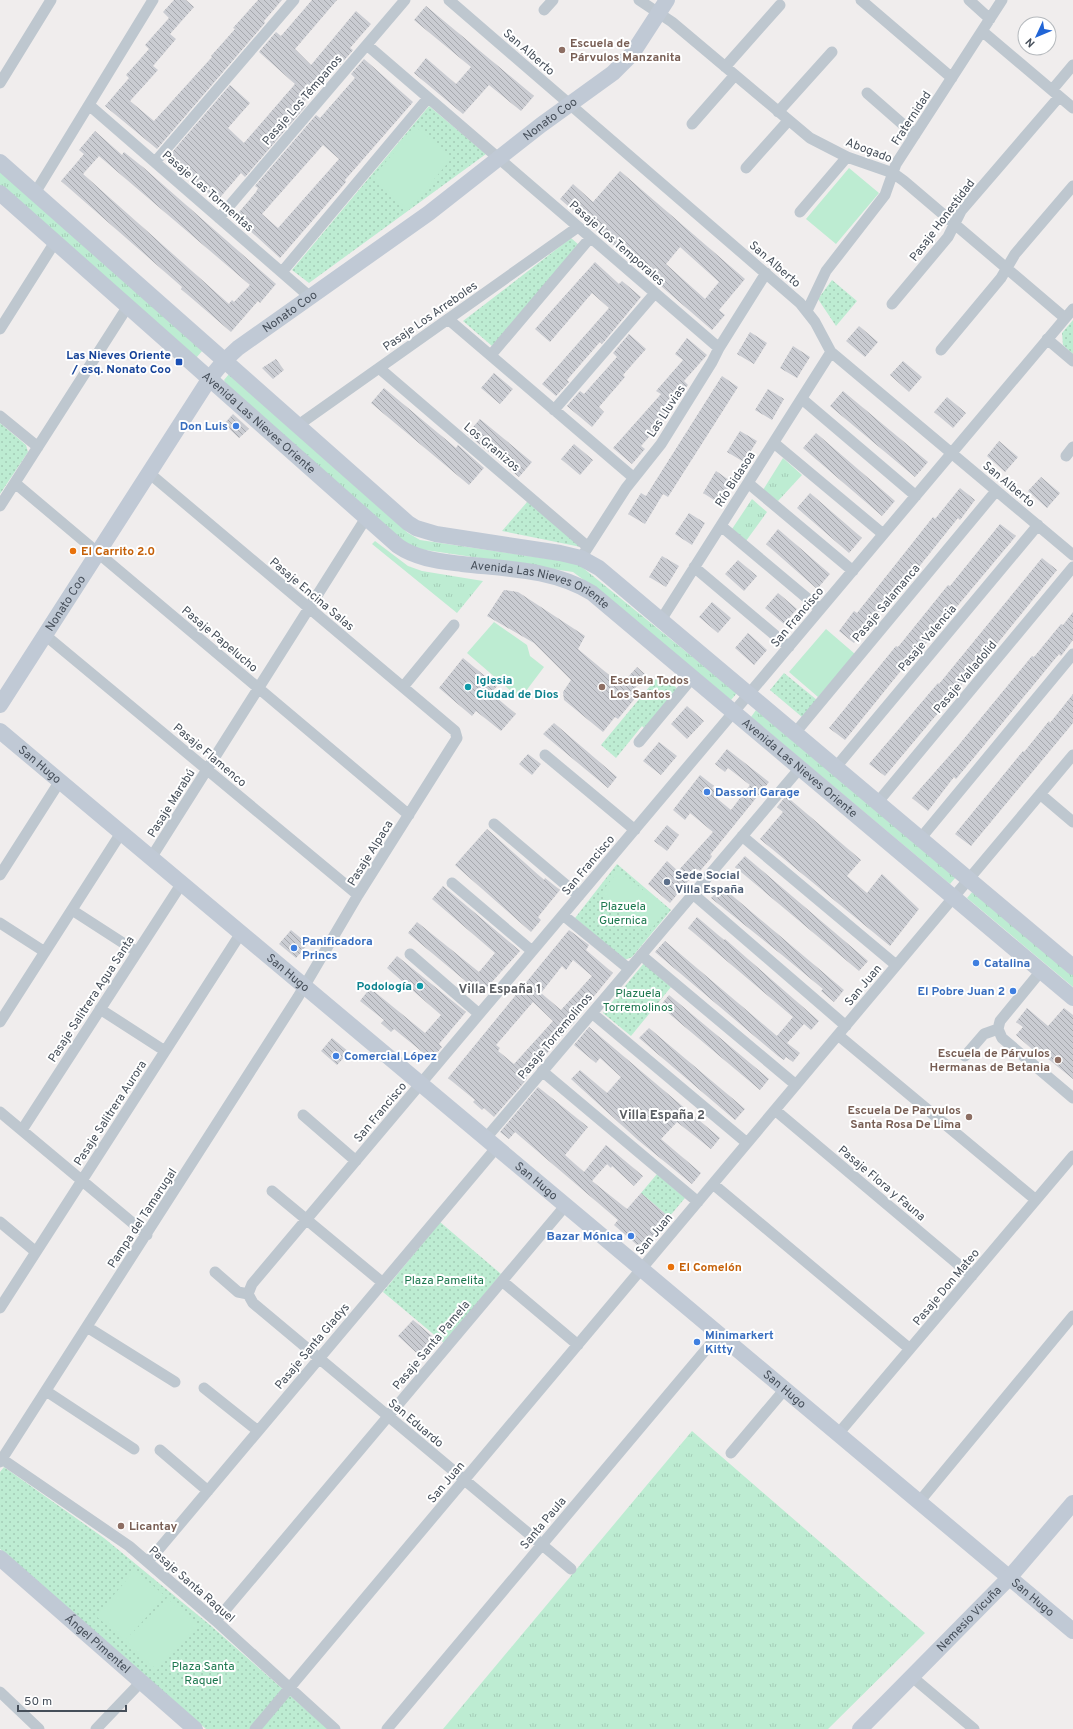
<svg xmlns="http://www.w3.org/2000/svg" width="1073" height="1729" font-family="Overpass,sans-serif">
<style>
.grass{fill:url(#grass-tufts)}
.park{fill:url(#park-dots)}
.pitch{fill:#bdecd2}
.building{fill:url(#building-back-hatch);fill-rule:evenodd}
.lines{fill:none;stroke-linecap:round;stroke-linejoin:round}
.street{stroke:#bec7cf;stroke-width:11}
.secondary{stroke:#c0c9d5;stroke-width:16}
.education-dot{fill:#8d6e63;stroke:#fff;stroke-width:1.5}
.transit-dot{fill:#1a4fb4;stroke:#fff;stroke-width:1.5}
.shop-dot{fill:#3f7fe0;stroke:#fff;stroke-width:1.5}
.food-dot{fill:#e8710a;stroke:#fff;stroke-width:1.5}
.culture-dot{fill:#0f9aa8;stroke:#fff;stroke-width:1.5}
.service-dot{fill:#5c6f8a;stroke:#fff;stroke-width:1.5}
.labels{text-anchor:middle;stroke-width:4;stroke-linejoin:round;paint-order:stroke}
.education-label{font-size:12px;font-weight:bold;fill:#785e54;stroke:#fff;text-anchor:start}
.street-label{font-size:12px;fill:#464f5a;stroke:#fff}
.transit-label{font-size:12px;font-weight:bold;fill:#164399;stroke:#fff;text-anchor:end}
.shop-label{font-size:12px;font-weight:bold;fill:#366cbe;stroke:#fff;text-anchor:start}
.food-label{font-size:12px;font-weight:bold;fill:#c56008;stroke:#fff;text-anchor:start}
.culture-label{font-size:12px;font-weight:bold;fill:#0d838f;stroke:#fff;text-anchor:start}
.service-label{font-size:12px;font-weight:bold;fill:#4e5e75;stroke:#fff;text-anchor:start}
.park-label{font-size:12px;fill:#1b774e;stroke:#fff}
.neighbourhood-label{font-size:13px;font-weight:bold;fill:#5a5d62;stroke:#fff}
</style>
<defs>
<pattern id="grass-tufts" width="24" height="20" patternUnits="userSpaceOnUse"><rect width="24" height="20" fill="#bdecd2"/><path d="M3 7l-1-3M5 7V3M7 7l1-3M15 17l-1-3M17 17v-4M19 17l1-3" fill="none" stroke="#a4ccb7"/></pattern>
<pattern id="park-dots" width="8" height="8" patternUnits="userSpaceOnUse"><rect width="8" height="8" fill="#bdecd2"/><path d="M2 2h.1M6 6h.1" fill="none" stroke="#a4ccb7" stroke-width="1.8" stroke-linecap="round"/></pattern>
<pattern id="building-back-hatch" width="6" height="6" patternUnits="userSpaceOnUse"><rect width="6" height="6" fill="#caccd2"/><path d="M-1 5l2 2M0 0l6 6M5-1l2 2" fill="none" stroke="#a6a8ad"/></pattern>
</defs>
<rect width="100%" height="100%" fill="#f0eded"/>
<path class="grass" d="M0 170 203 350 196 358 0 185Z
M229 374 408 533 420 540 577 563 737 693 731 700 592 586 573 572 412 548 403 541 227 386 224 380Z
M783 458 802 475 778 501 763 490Z
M752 499 767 512 746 541 732 529Z
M375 541 408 566 422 571 483 581 457 613 372 544Z
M756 710 956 877 950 884 751 717Z
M973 891 1073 974V987L967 898Z
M692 1431 925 1633 828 1729H443Z"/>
<path class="park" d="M429 106 486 154 309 283 292 270Z
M571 238 579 245 492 346 463 321Z
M832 280 857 301 836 326 818 299Z
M1073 320V354L1063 345 1062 333Z
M0 423 26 445 28 452 0 494Z
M528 501 581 547 502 531Z
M784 673 817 700 802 717 770 690Z
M660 674 679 690 646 730 642 726 616 758 601 745Z
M617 864 671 910 632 957 625 960 575 918Z
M644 963 671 987 631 1036 603 1013Z
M657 1174 685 1198 669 1217 641 1193Z
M440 1222 501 1274 444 1343 383 1292Z
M4 1467 104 1538 210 1625 328 1729H206L0 1549V1472Z"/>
<path class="pitch" d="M416 127 452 158 408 210 372 178Z
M849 168 879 193 836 244 806 219Z
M494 622 527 645 530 656 544 667 520 699 467 653Z
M826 629 855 654 818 697 789 672Z
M619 870 667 910 647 934 600 894Z
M135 1570 165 1596 125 1641 96 1616Z
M167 1598 197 1625 157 1670 127 1643Z"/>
<path class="building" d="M174 0H186L194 7 170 34 176 39 153 66 158 70 130 101 154 121 212 57 211 56 235 29 233 28 258 0H282L264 21 265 23 157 149 105 106 129 78 126 75 149 49 145 45 169 18 163 12Z
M312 0H337L295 49 311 65 356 11 371 24 350 48 353 50 340 65 339 64 333 69 303 103 306 106 245 177 241 173 217 201 167 158 230 85 250 103 228 128 244 143 295 84 259 52 276 32 281 36Z
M426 6 534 96 521 111 489 85 463 114 414 73 426 58 456 84 471 67 414 20Z
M364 59 413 102 345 180 346 182 280 258 235 217 256 192 258 188 255 186 316 115 320 118 355 78 351 74ZM323 145 339 159 278 228 262 214Z
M95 131 122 155 124 152 144 168 276 284 260 303 258 301 231 332 181 289 182 287 61 181 84 154 79 150ZM99 156 250 285 234 302 232 300 229 304 83 174Z
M620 171 745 279 719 310 725 315 712 330 560 199 573 184 593 202ZM680 247 719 282 705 299 666 264Z
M595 262 619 284 622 281 641 297 602 344 600 342 567 380 569 382 556 396 542 384 609 308 592 293 550 342 535 329Z
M859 326 878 342 865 357 846 341Z
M750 332 767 343 754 364 737 354Z
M629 334 646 349 623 375 625 377 599 407 604 412 592 427 567 406 580 391 584 394 617 357 613 353Z
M687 338 707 355 684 381 688 385 664 412 668 416 641 446 645 449 632 464 613 448 661 394 656 391 683 360 675 354Z
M793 346 810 357 797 378 780 368Z
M276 359 284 370 273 379 262 368Z
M903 361 922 377 909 392 890 375Z
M494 373 513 389 500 404 481 388Z
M722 376 738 387 668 497 663 494 645 524 628 514 641 493 646 496Z
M384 388 456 448 458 445 484 468 469 485 371 403Z
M768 389 784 399 772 420 755 410Z
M843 391 928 462 915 477 830 406Z
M947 397 966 413 953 428 934 412Z
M233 414 249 429 239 438 224 424Z
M480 419 532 462 519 477 467 434Z
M740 431 757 441 744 462 727 452Z
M816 433 895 501 882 516 803 448Z
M999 441 1018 457 1005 472 987 456Z
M574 444 593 460 580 475 561 459Z
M716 471 732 482 719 503 703 493Z
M1041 477 1060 493 1047 508 1028 491Z
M960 488 975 500 960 520 958 518 882 613 880 611 854 643 839 631 854 611 857 613 933 517 935 519Z
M810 493 862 538 849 553 797 508Z
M689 513 705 523 692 545 675 534Z
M1000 524 1016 536 923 647 921 646 845 740 829 728 896 646 898 647 948 585 950 586Z
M778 529 830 574 817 589 766 544Z
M662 556 679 566 666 587 649 577Z
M1042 558 1057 570 966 682 965 681 885 776 869 764 938 683 939 684Z
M738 560 757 576 744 591 725 574Z
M504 590 518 592 585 636 578 649 621 685 637 667 646 675 632 692 637 696 618 719 615 717 603 732 564 700 563 692 571 680 534 643 487 616Z
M778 593 797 609 784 624 765 608Z
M712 602 731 618 718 633 699 617Z
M1073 612V640L1061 656 1059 654 981 749 956 779 954 777 928 811 912 798 957 747 1032 656 1034 657 1061 624 1063 625Z
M748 633 767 650 754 665 735 648Z
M463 658 497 686 491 693 516 714 501 731 476 711 472 716 439 688Z
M1073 694V723L971 846 955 834 1023 751 1024 752 1049 721 1050 723Z
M687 706 704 721 687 739 671 724Z
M554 723 617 777 608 788 543 734Z
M659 742 677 756 661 775 643 761Z
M727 749 769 782 710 855 712 856 711 858 700 871 698 869 670 903 648 884 667 861 678 871 713 832 690 813 685 820 673 810 700 775 714 786 712 788 717 792 714 796 731 810 750 785 728 768 725 772 715 764Z
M528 754 541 764 532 775 519 764Z
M786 796 861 860 847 876 867 893 882 874 919 909 890 946 760 839 783 812 777 807Z
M667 825 679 835 667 851 654 841Z
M487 829 544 880 545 878 560 890 538 917 541 920 531 932 455 865Z
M745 856 868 961 859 971 735 867Z
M443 886 520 951 481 994 408 933 417 922 479 972 495 953 432 899Z
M722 887 844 990 834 1002 821 991 823 989 782 955 711 898Z
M697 917 724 940 725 939 819 1021 811 1030 804 1024 787 1043 800 1053 793 1062 786 1057 784 1060 778 1056 655 952 665 941 777 1036 793 1017 688 928Z
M291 930 308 944 296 958 279 944Z
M569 930 589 945 586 950 613 973 577 1017 578 1018 526 1077 527 1079 494 1117 484 1108 482 1110 473 1102 475 1100 448 1078ZM573 960 592 976 561 1010 541 993 562 966 566 970ZM533 1002 553 1021 514 1064 498 1051 500 1048 496 1045Z
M397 956 466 1012 439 1044 442 1047 431 1059 394 1029 391 1032 381 1023 384 1020 360 1001 370 988 425 1033 441 1015 387 968Z
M669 995 769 1079 760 1090 660 1006Z
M1027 1008 1048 1026 1064 1008 1073 1015V1079L1042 1054 1040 1056 1016 1035 1023 1027 1016 1022Z
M589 1027 720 1138 711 1149 677 1122 661 1139 701 1173 692 1184 638 1140 571 1079 580 1070 607 1093 621 1077 600 1058 596 1063 574 1045Z
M649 1028 745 1109 735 1120 639 1038Z
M332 1038 349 1052 337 1065 321 1051Z
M538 1087 588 1127 565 1155 584 1172 606 1145 643 1176 634 1186 612 1166 611 1168 607 1164 592 1181 627 1209 641 1193 669 1217 647 1243 637 1245 614 1225 618 1220 515 1132 509 1139 500 1132Z
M413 1320 432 1336 429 1340 434 1343 421 1357 398 1336Z"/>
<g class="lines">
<path class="street" d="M449 0 800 303 815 322 831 352 1073 555
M639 0 672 22 810 138 847 157 893 173 904 181 1065 318
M861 0 952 78
M969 0 990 19
M544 10 553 0
M982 31 1073 108
M367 45 719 348
M725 67 780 5
M0 83 51 0
M1052 90 1073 65
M867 93 915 135
M89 105 309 296
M778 112 832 52
M692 124 735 75
M155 162 294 0
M746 168 788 121
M35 193 153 0
M800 212 847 157
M219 218 405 0
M282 272 428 98
M892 304 948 237 961 211 1059 97
M807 311 826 271 885 195 896 164 1002 0
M448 319 634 478
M0 329 55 242
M1047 339 1073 361
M941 350 1001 278 1015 254 1073 186
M491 355 590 238
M379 368 588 547
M802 399 916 496
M554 410 655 293
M0 416 38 447
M297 426 578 227
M774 443 883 534
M1066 456 1073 447
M15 483 409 815
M748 483 853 571
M0 506 128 306
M721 526 820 609
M581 558 626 488 661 444 712 362 719 348 766 273
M694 567 789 647
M661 620 831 352
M45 635 358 895
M403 687 454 625
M795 733 996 491
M639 742 693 677
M545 755 635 830
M836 767 1038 525
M1040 794 1073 822
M877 803 1073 567
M494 824 579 896
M742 836 896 965
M920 839 1073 654
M151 858 366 518
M0 875 60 781
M452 883 532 951
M693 894 846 1026
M72 910 137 952
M563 915 629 969
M0 923 45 952
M410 954 479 1014
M641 955 796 1085
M1041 971 1000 1021 998 1029 1002 1038 1073 1098
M100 1009 165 1051
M592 1013 747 1143
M0 1022 121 833
M838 1035 1036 1200
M965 1056 984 1034 998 1029
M542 1071 698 1202
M775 1110 972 1276
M0 1112 147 1235
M303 1115 356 1161
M22 1130 182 883
M486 1138 800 768
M713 1184 910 1349
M272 1191 383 1283
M0 1222 36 1252
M215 1272 238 1292 248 1294
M502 1281 578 1345
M248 1294 252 1284 1073 309
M248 1294 253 1303 571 1569
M0 1308 241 933
M87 1327 175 1382
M204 1388 258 1431
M46 1391 134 1449
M838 1434 1073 1156
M160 1450 208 1491
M731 1453 785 1389
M2 1459 129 1546 216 1621 335 1729
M0 1462 298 997 358 895 457 738 455 731 149 473
M919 1502 1073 1316
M148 1562 497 1147
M216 1621 566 1205
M911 1676 974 1729
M0 1692 39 1729
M96 1729 141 1682
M255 1729 1073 755
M387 1729 719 1334"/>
<g class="secondary">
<path d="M0 162 408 523 416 528 436 534 560 553 581 558 599 568 1073 967"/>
<path id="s1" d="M0 193 398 546C417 559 439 561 462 564 506 569 553 569 592 593L1073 998"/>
<path id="s2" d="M0 705 210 378 224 361 238 348 429 213 541 125 613 73 632 54 667 0"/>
<path id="s3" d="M0 731 1073 1631"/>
<path id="s4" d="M0 1558 195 1729"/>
<path id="s5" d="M860 1729 1009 1578 1073 1503"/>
</g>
</g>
<g class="education-dot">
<circle cx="562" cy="50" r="4"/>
<circle cx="602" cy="687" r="4"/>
<circle cx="1058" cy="1060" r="4"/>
<circle cx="969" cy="1117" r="4"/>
<circle cx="121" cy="1526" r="4"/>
</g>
<rect class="transit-dot" x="175" y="358" width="8" height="8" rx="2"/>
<g class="shop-dot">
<circle cx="236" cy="426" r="4"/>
<circle cx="707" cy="792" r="4"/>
<circle cx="294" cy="948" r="4"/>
<circle cx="976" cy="963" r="4"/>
<circle cx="1013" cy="991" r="4"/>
<circle cx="336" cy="1056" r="4"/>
<circle cx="631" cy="1236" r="4"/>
<circle cx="697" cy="1342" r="4"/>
</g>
<g class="food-dot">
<circle cx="73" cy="551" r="4"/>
<circle cx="671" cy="1267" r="4"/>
</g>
<g class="culture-dot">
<circle cx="468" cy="687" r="4"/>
<circle cx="420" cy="986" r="4"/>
</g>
<circle class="service-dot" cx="667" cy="882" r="4"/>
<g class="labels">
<g class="education-label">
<text x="570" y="47">Escuela de<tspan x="570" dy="14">Párvulos Manzanita</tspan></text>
<text x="610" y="684">Escuela Todos<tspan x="610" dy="14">Los Santos</tspan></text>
<text x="1050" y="1057" text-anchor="end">Escuela de Párvulos<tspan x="1050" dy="14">Hermanas de Betania</tspan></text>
<text x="961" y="1114" text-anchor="end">Escuela De Parvulos<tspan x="961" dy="14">Santa Rosa De Lima</tspan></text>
<text x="129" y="1530">Licantay</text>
</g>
<g class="street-label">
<text transform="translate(529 52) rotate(41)" y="4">San Alberto</text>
<text transform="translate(302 100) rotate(-49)" y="4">Pasaje Los Témpanos</text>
<text transform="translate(911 118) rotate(-57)" y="4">Fraternidad</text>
<text dy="4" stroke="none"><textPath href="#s2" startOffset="817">Nonato Coo</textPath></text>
<text transform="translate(869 150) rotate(21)" y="4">Abogado</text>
<text transform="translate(208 191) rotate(41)" y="4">Pasaje Las Tormentas</text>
<text transform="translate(942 220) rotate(-53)" y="4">Pasaje Honestidad</text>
<text transform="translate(617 243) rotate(41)" y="4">Pasaje Los Temporales</text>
<text transform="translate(775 264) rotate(41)" y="4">San Alberto</text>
<text dy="4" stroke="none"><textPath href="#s2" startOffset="493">Nonato Coo</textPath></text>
<text transform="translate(430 316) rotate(-35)" y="4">Pasaje Los Arreboles</text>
<text transform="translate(666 411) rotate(-57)" y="4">Las Lluvias</text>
<text dy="4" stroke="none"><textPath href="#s1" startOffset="346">Avenida Las Nieves Oriente</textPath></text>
<text transform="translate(492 447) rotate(40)" y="4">Los Granizos</text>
<text transform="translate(735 479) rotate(-57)" y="4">Río Bidasoa</text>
<text transform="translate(1009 484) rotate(40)" y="4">San Alberto</text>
<text dy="4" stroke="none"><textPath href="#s1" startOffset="681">Avenida Las Nieves Oriente</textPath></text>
<text transform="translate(312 594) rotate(40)" y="4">Pasaje Encina Salas</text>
<text dy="4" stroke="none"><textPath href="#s2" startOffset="121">Nonato Coo</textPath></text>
<text transform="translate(886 603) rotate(-50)" y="4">Pasaje Salamanca</text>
<text transform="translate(797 617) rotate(-50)" y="4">San Francisco</text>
<text transform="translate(927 638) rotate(-50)" y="4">Pasaje Valencia</text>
<text transform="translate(220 639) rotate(40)" y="4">Pasaje Papelucho</text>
<text transform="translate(965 677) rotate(-50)" y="4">Pasaje Valladolid</text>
<text transform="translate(210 755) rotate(40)" y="4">Pasaje Flamenco</text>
<text dy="4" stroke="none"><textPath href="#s3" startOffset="52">San Hugo</textPath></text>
<text dy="4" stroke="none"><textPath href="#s1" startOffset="1005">Avenida Las Nieves Oriente</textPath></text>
<text transform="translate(171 803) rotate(-58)" y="4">Pasaje Marabú</text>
<text transform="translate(370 853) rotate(-58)" y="4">Pasaje Alpaca</text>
<text transform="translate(588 865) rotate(-50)" y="4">San Francisco</text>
<text dy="4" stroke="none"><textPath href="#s3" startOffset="376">San Hugo</textPath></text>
<text transform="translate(863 985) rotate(-50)" y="4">San Juan</text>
<text transform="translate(91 999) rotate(-57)" y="4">Pasaje Salitrera Agua Santa</text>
<text transform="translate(555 1036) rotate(-50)" y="4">Pasaje Torremolinos</text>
<text transform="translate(380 1112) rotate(-50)" y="4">San Francisco</text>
<text transform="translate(110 1113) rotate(-57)" y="4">Pasaje Salitrera Aurora</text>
<text dy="4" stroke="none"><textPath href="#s3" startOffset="700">San Hugo</textPath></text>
<text transform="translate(882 1183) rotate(40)" y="4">Pasaje Flora y Fauna</text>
<text transform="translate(142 1218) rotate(-57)" y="4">Pampa del Tamarugal</text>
<text transform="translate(654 1234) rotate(-50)" y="4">San Juan</text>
<text transform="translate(946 1287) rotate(-50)" y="4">Pasaje Don Mateo</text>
<text transform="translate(431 1345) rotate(-50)" y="4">Pasaje Santa Pamela</text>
<text transform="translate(312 1346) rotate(-50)" y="4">Pasaje Santa Gladys</text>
<text dy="4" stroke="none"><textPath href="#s3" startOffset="1024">San Hugo</textPath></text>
<text transform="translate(416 1423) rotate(40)" y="4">San Eduardo</text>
<text transform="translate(446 1482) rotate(-50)" y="4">San Juan</text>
<text transform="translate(543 1523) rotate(-50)" y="4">Santa Paula</text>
<text transform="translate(192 1584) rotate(41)" y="4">Pasaje Santa Raquel</text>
<text dy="4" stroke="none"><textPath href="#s3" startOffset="1348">San Hugo</textPath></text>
<text dy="4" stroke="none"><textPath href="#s5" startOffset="155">Nemesio Vicuña</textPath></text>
<text dy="4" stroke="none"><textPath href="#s4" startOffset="130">Ángel Pimentel</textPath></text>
</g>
<g class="transit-label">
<text x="171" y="359">Las Nieves Oriente<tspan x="171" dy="14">/ esq. Nonato Coo</tspan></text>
</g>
<g class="shop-label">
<text x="228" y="430" text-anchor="end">Don Luis</text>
<text x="715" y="796">Dassori Garage</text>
<text x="302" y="945">Panificadora<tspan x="302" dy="14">Princs</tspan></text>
<text x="984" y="967">Catalina</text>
<text x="1005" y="995" text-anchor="end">El Pobre Juan 2</text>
<text x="344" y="1060">Comercial López</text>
<text x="623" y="1240" text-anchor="end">Bazar Mónica</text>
<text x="705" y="1339">Minimarkert<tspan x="705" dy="14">Kitty</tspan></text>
</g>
<g class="food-label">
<text x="81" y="555">El Carrito 2.0</text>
<text x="679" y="1271">El Comelón</text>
</g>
<g class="culture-label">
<text x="476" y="684">Iglesia<tspan x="476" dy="14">Ciudad de Dios</tspan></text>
<text x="412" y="990" text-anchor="end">Podología</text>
</g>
<g class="service-label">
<text x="675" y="879">Sede Social<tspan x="675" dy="14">Villa España</tspan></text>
</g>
<g class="park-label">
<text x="623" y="910">Plazuela<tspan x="623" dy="14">Guernica</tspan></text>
<text x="638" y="997">Plazuela<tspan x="638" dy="14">Torremolinos</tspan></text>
<text x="444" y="1284">Plaza Pamelita</text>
<text x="203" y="1670">Plaza Santa<tspan x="203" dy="14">Raquel</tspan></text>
</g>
<g class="neighbourhood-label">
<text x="500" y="993">Villa España 1</text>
<text x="662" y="1119">Villa España 2</text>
</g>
</g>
<g transform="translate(1037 36) rotate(226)"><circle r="19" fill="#ffffff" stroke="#b5b9bd"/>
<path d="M0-3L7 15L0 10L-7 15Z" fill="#2165d6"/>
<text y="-6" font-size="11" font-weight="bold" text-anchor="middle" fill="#464f5a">N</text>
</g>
<path d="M18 1705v6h108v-6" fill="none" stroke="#464f5a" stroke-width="2"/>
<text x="24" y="1705" font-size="12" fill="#464f5a" stroke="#ffffff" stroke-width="3" paint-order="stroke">50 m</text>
</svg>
